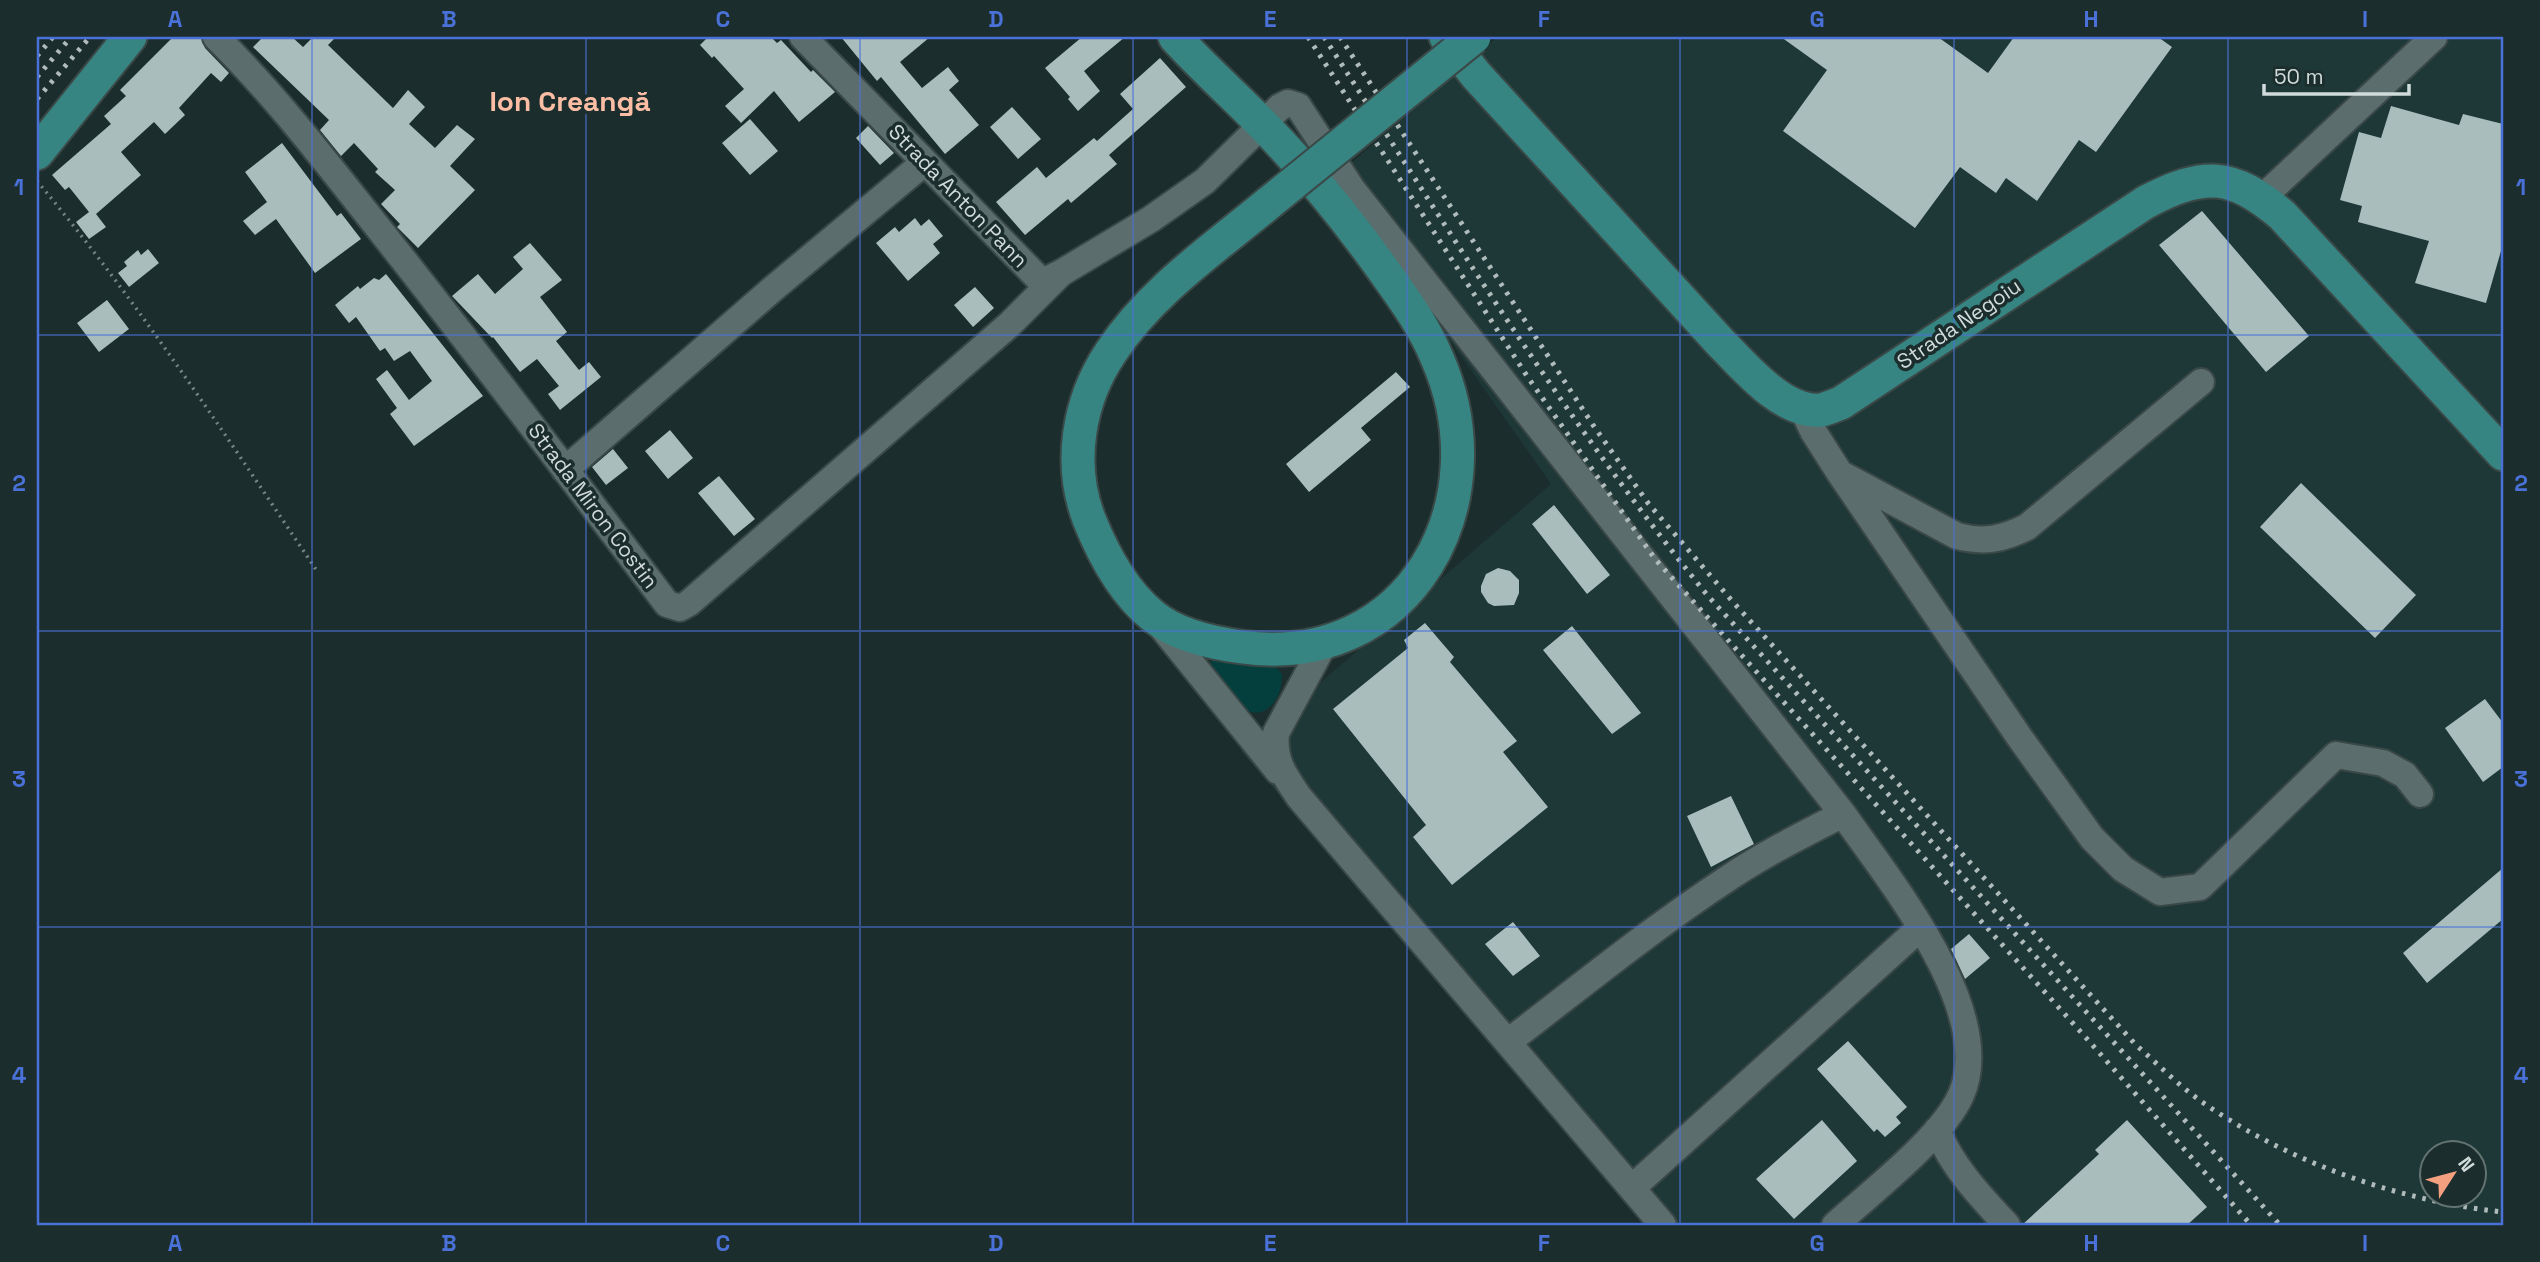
<svg xmlns="http://www.w3.org/2000/svg" width="2540" height="1262" font-family="'Space Grotesk',sans-serif">
<style>
.built{fill:#1e3837;fill-rule:evenodd}
.green{fill:#043f3e}
.building{fill:#a8bdbc}
.lines{fill:none;stroke-linecap:round;stroke-linejoin:round}
.minor-casing{stroke:#3a4847;stroke-width:30}
.major-casing{stroke:#3a4847;stroke-width:37}
.path{stroke:#778584;stroke-width:3.5;stroke-dasharray:2 5;stroke-linecap:butt}
.minor{stroke:#5b6e6d;stroke-width:26}
.major{stroke:#378582;stroke-width:33}
.rail{stroke:#b0bcbb;stroke-width:5;stroke-dasharray:3.5 7;stroke-linecap:butt}
.major-bridge-casing{stroke:#3a4847;stroke-width:37;stroke-linecap:butt}
.major-bridge{stroke:#378582;stroke-width:33}
.grid{fill:none;stroke:#4a71d8;stroke-width:2;stroke-opacity:0.55}
.labels{text-anchor:middle;stroke-width:7;stroke-linejoin:round;paint-order:stroke}
.street-label{font-size:21px;fill:#d0dbda;stroke:#1b2d2c}
.district-label{font-size:28px;font-weight:bold;fill:#fcbda5;stroke:#1b2d2c}
.neatline{fill:none;stroke:#4a71d8;stroke-width:2.5}
.grid-label{font-size:23px;text-anchor:middle;font-weight:bold;fill:#4a71d8}
</style>
<rect width="100%" height="100%" fill="#1b2d2c"/>
<path class="built" d="M1497 37H2503V1225H1653L1241 751 1551 484 1335 177ZM2432 1154H2474V1196H2432Z"/>
<path class="green" d="M1217 656 1272 662 1282 674C1282 688 1279 700 1267 709 1244 725 1223 684 1211 669L1210 663Z"/>
<path class="building" d="M173 37H201L205 48 229 73 221 82 211 73 179 108 185 115 165 134 154 122 121 152 141 175 96 214 106 227 89 239 76 222 89 212 69 187 65 190 52 175 111 124 104 116 126 96 120 90Z
M263 37H292L303 47 313 37H336L328 45 393 108 408 90 425 107 409 124 435 148 457 125 475 139 450 166 475 190 418 248 397 227 400 224 381 204 395 190 375 172 378 169 354 143 341 156 320 130 329 120 253 47Z
M708 37H771L777 43 781 40 811 72 813 70 835 92 799 122 774 91 741 123 725 106 744 89 714 56 712 58 700 45Z
M841 37H930L900 62 922 88 948 67 959 81 949 90 979 125 945 154 881 77 877 81Z
M1082 37H1125L1084 71 1100 91 1078 111 1068 99 1070 97 1045 68Z
M1781 37H1938L1988 73 2014 37H2158L2172 47 2096 152 2079 140 2037 201 2006 178 1996 193 1960 167 1915 228 1783 131 1827 70Z
M1160 58 1186 87 1109 155 1117 164 1071 203 1068 199 1025 235 996 202 1037 167 1046 178 1094 138 1097 141 1133 109 1120 94Z
M2391 106 2459 125 2463 114 2503 124V244L2486 303 2415 283 2429 241 2358 222 2362 206 2340 200 2359 132 2381 138Z
M1012 107 1041 139 1018 159 990 127Z
M750 119 778 151 750 175 722 143Z
M868 126 894 153 880 165 856 138Z
M282 143 337 216 341 213 361 239 315 273 276 219 255 235 243 221 267 202 245 172Z
M2202 211 2309 336 2266 372 2159 245Z
M915 218 921 226 929 219 943 236 933 244 940 253 908 281 876 243 895 227 899 232Z
M530 243 562 280 540 297 567 332 556 341 579 370 589 362 601 377 560 410 548 394 559 386 537 359 520 372 493 337 492 338 452 296 478 274 495 294 523 269 513 257Z
M148 249 159 263 129 287 118 273 127 266 124 262 138 250 141 255Z
M386 274 483 396 414 446 390 414 397 408 376 379 387 370 409 400 432 381 410 351 394 361 385 348 380 351 356 317 349 323 335 305 358 286 360 289 374 278 379 280Z
M975 287 994 308 973 327 954 305Z
M107 300 129 329 99 352 77 323Z
M1396 372 1410 387 1361 428 1371 440 1309 492 1286 464Z
M670 430 693 458 668 479 645 451Z
M613 449 628 468 606 485 592 467Z
M719 476 755 519 734 536 698 493Z
M2301 483 2416 595 2375 638 2260 527Z
M1554 505 1610 575 1587 594 1532 524Z
M1498 568 1510 571 1519 580V593L1514 605 1494 606 1488 603 1481 592V586L1486 574Z
M1425 623 1454 657 1450 662 1517 741 1503 752 1548 807 1452 885 1413 837 1426 825 1333 709 1408 648 1404 640Z
M1572 626 1641 713 1612 734 1543 650Z
M2485 699 2503 723V767L2483 782 2445 728Z
M1731 796 1754 844 1711 867 1687 816Z
M2503 868V919L2427 983 2403 953Z
M1513 922 1540 956 1513 976 1485 944Z
M1969 934 1990 958 1965 979 1951 949Z
M1848 1041 1907 1107 1896 1117 1901 1123 1885 1137 1877 1129 1874 1132 1817 1069Z
M1822 1120 1857 1161 1794 1219 1756 1179Z
M2127 1120 2207 1207 2187 1225H2022L2099 1154 2095 1150Z"/>
<g class="lines">
<g class="minor-casing">
<path id="minor" d="M216 37C279 99 332 170 387 239 482 359 575 482 667 604L680 608 689 603 1010 324 1061 273
M803 37 1038 278 1047 280 1061 273 1151 219 1205 181 1280 107 1288 103 1298 106 1352 189 1843 814C1888 879 1998 1012 1961 1095 1942 1138 1871 1192 1835 1225
M2262 198 2434 37
M1802 408 1813 431 1839 472 2020 738 2092 838 2123 869 2160 892 2200 887 2336 755 2383 763 2405 775 2420 794
M565 470 775 287 925 162
M1843 475 1957 536C1984 543 2003 539 2027 527L2201 382
M1157 621 1278 771
M1325 642 1276 733C1273 760 1284 775 1299 797L1663 1225
M1508 1042C1580 987 1651 929 1727 879 1764 854 1804 834 1843 814
M1937 1130C1953 1168 1980 1196 2007 1225
M1633 1187 1920 928"/>
</g>
<g class="major-casing">
<path id="major" d="M1175 37C1203 68 1234 95 1263 125 1307 170 1347 219 1384 271 1404 299 1424 326 1437 358 1501 503 1410 670 1242 647 1212 643 1176 635 1153 616 1123 592 1103 554 1089 519 1068 464 1078 401 1111 352 1151 291 1215 248 1270 202
M1446 37 1476 75 1720 342C1744 366 1783 414 1821 410 1827 409 1835 405 1841 403L2146 202C2204 172 2231 172 2282 215L2503 454
M37 153 130 37"/>
</g>
<path class="path" d="M37 181C139 303 228 439 317 571"/>
<use href="#minor" class="minor"/>
<use href="#major" class="major"/>
<path class="rail" d="M1308 37 1527 376 1655 559 2088 1040 2251 1225
M1324 37C1447 227 1565 421 1708 596L2280 1225
M1340 37 1593 425 1648 503 1733 602 2136 1045C2159 1065 2180 1087 2205 1104 2290 1163 2400 1201 2503 1212
M37 56 53 37
M37 77 71 37
M37 99 90 37"/>
<g class="major-bridge-casing">
<path id="major-bridge" d="M1270 202 1474 37"/>
</g>
<use href="#major-bridge" class="major-bridge"/>
</g>
<path class="grid" d="M312 37V1225M586 37V1225M860 37V1225M1133 37V1225M1407 37V1225M1680 37V1225M1954 37V1225M2228 37V1225M37 335H2503M37 631H2503M37 927H2503"/>
<g class="labels">
<g class="street-label">
<text transform="translate(958 196) rotate(46)" y="7">Strada Anton Pann</text>
<text transform="translate(1959 324) rotate(-34)" y="7">Strada Negoiu</text>
<text transform="translate(593 506) rotate(53)" y="7">Strada Miron Costin</text>
</g>
<g class="district-label">
<text x="570" y="111">Ion Creangă</text>
</g>
</g>
<rect width="2540" height="1262" fill="none" stroke="#1b2d2c" stroke-width="77"/>
<g transform="translate(2453 1174) rotate(54)"><circle r="33" fill="#1b2d2c" stroke="#637372" stroke-width="2"/>
<path d="M0-5L12 26L0 18L-12 26Z" fill="#f2a080"/>
<text y="-10" font-size="19" font-weight="bold" text-anchor="middle" fill="#d0dbda">N</text>
</g>
<path d="M2264 84v10h145v-10" fill="none" stroke="#d0dbda" stroke-width="3.5"/>
<text x="2274" y="84" font-size="21" fill="#d0dbda" stroke="#1b2d2c" stroke-width="5" paint-order="stroke">50 m</text>
<rect x="38" y="38" width="2464" height="1186" class="neatline"/>
<g class="grid-label">
<text x="175" y="27">A</text>
<text x="449" y="27">B</text>
<text x="723" y="27">C</text>
<text x="996" y="27">D</text>
<text x="1270" y="27">E</text>
<text x="1544" y="27">F</text>
<text x="1817" y="27">G</text>
<text x="2091" y="27">H</text>
<text x="2365" y="27">I</text>
<text x="19" y="195">1</text>
<text x="2521" y="195">1</text>
<text x="19" y="491">2</text>
<text x="2521" y="491">2</text>
<text x="19" y="787">3</text>
<text x="2521" y="787">3</text>
<text x="19" y="1083">4</text>
<text x="2521" y="1083">4</text>
<text x="175" y="1251">A</text>
<text x="449" y="1251">B</text>
<text x="723" y="1251">C</text>
<text x="996" y="1251">D</text>
<text x="1270" y="1251">E</text>
<text x="1544" y="1251">F</text>
<text x="1817" y="1251">G</text>
<text x="2091" y="1251">H</text>
<text x="2365" y="1251">I</text>
</g>
</svg>
